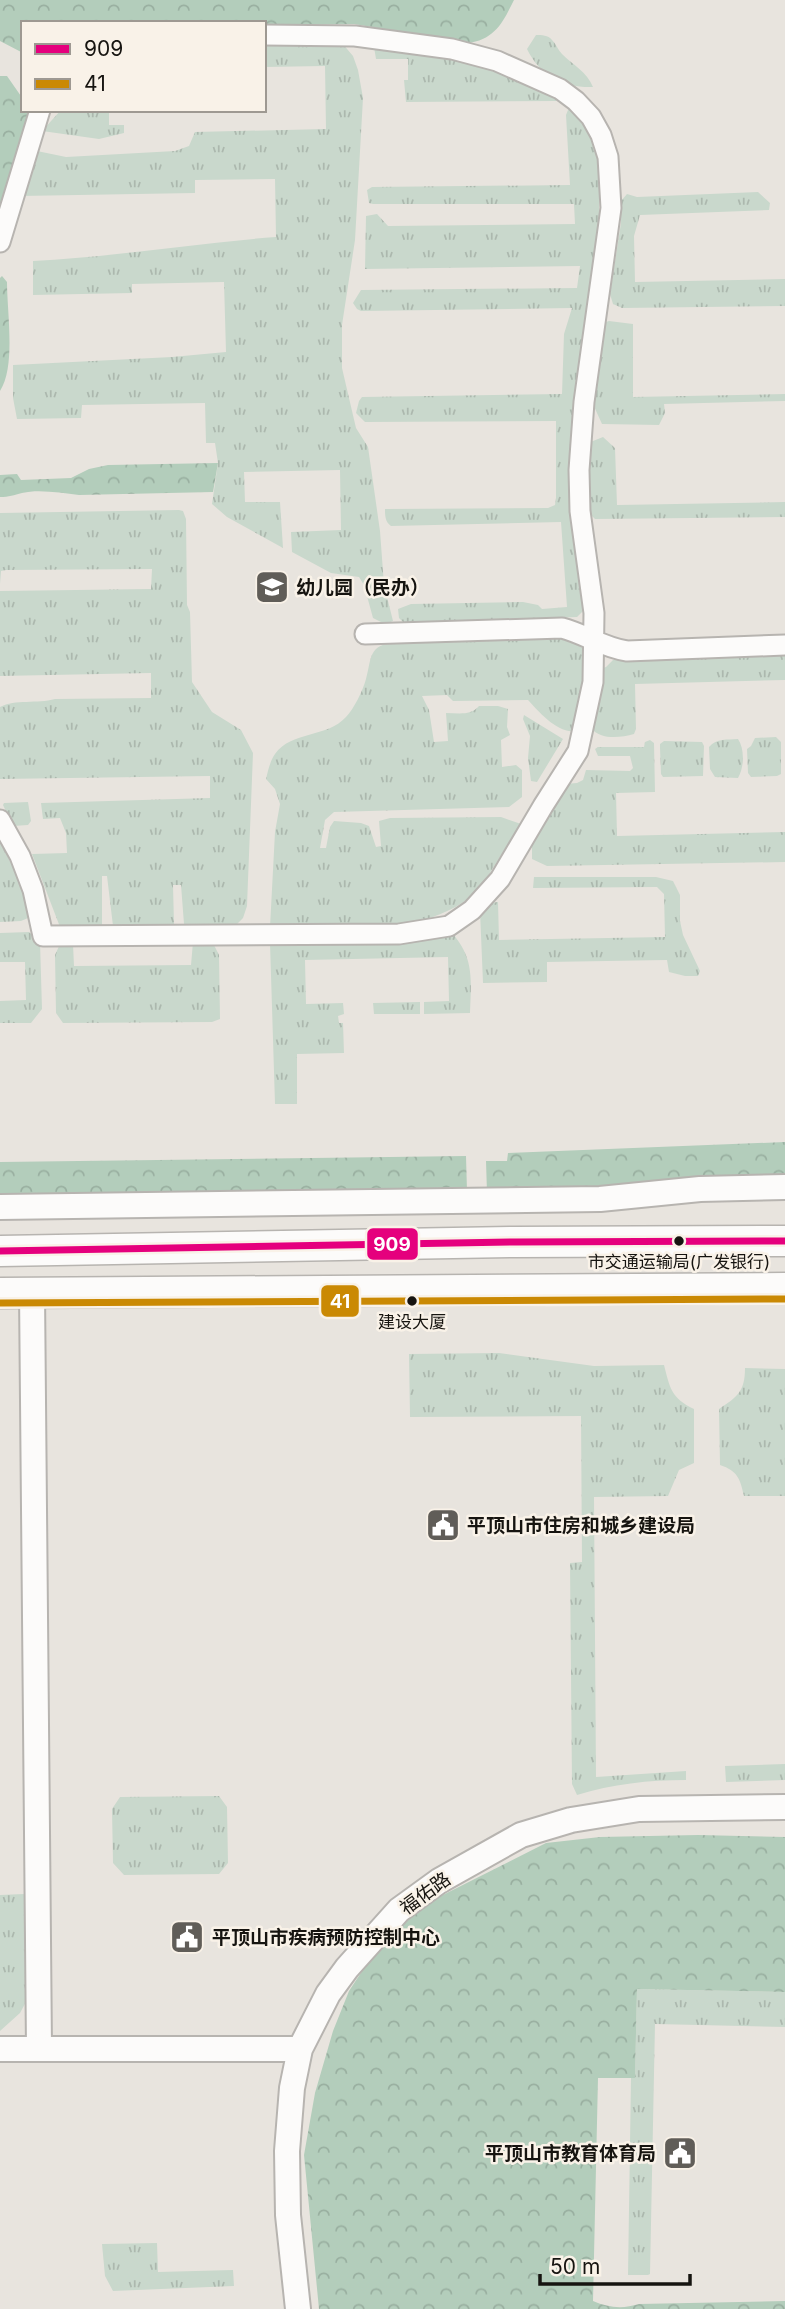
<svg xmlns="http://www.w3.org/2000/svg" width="785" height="2309" font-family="Inter,'Noto Sans SC',sans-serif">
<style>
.grass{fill:url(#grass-tufts)}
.forest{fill:url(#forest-crowns)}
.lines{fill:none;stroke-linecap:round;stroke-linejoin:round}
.minor-casing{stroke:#b7b4b0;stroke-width:23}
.tertiary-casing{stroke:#b7b4b0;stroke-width:28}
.primary-casing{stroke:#b7b4b0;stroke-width:33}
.minor{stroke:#fcfbfa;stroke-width:19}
.tertiary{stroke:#fcfbfa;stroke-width:24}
.primary{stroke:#fcfbfa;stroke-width:30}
.bus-1-casing{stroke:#f9f2e8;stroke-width:12}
.bus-2-casing{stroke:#f9f2e8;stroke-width:12}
.bus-1{stroke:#e5007d;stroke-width:7}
.bus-2{stroke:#ca8903;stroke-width:7}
.bus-dot{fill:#161410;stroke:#f9f2e8;stroke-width:2.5}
.labels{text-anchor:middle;stroke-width:5;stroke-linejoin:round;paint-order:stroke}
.bus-label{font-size:17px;fill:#161410;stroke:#f9f2e8}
.poi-label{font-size:19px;font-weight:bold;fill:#161410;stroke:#f9f2e8;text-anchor:start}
.street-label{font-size:19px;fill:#161410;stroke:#f9f2e8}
.line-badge{stroke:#f9f2e8;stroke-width:2.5}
.badge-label{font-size:19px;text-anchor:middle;font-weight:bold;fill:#fff}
</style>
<defs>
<pattern id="grass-tufts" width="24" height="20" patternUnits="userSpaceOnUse" patternTransform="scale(1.75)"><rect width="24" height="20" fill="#c9d8cc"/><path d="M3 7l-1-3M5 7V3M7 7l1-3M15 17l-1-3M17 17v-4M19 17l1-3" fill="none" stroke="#acb8ae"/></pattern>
<pattern id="forest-crowns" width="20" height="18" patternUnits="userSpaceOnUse" patternTransform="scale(1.75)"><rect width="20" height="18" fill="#b3cdbb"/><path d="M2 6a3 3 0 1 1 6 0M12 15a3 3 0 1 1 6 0" fill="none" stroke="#99afa0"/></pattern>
</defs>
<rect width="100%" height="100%" fill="#e8e4de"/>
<path class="grass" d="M536 35C542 35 548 35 552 40 556 44 558 50 562 54 573 65 587 72 593 87 564 88 540 76 527 49Z
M264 43H342L353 56 358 70 363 98 355 240 342 325V368L356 428 368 447 380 531 384 585 393 621 385 624 373 618 364 585 359 577 331 573 292 552 291 532 341 530 340 470 244 472 245 502H280L283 548 227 517 212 504 218 463 215 443H206L205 403 82 405 81 418 17 419 13 398V365L172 357 226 352 224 282 132 284V293L33 295V261C115 257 195 243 276 237L275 179 195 180V193L20 196 37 151 66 157 175 151 189 146 195 132 326 129 325 66 264 67Z
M374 47 471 60 557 95 556 101 406 102 404 80H408V59H376Z
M570 105 581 118 592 141 597 158 599 186V241L572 433 573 512 583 611 577 617 404 623 399 618 398 609 411 604 523 602 538 605 542 609 567 607 561 522 391 526C385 522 385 515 385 509L548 508 555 505 556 498V421L365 422 356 413 359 401 362 397 562 394 564 334 572 308 361 311 357 309 353 303 361 290 577 288 580 266 365 269 366 216 377 214 388 226 575 224 574 204H373L369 203 367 190 372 187 570 185 566 115Z
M61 110H109V125H124V133L99 139 42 131Z
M758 192 770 203 769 210 640 215 634 236 635 282 785 279V306L622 308 613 304 610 294 621 223V201L627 194 637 197Z
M609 321 633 324V397L785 394V401L664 404 665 413 659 425 602 424 592 402 603 323Z
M603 437 615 448 617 505 785 502V517L595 519 587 511 588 443Z
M179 510 183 511 186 519 187 605 190 612 192 682 212 712 241 730 253 753 247 906 243 918 237 924H184L181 885H173L174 924 113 926 107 876H102V926L60 927 32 854 67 853 66 833 60 818 43 819 41 803 210 798V776L0 779V707C15 699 37 704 55 699L151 698V673L0 676V591L151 589 152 569 6 570 1 571 0 584V513Z
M558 638 570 639 588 652 575 731C558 734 538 711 528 700L453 701 447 695 422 696 429 710 434 742 448 741 446 713C458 713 471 716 479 706H498L508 709 507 727 510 735 501 740 502 767 516 765 522 770V797L509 807 334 812 325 820 320 848H326L330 827 334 821 361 823 369 826 376 847 381 846 379 821 390 818 501 817 521 824C514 839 503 851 495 865 489 873 485 885 477 892 421 940 338 927 270 927L275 832 280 804 275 789 266 779C268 771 270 761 275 754 291 731 327 738 346 717 354 709 363 690 366 679 372 657 368 645 396 642Z
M785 650V680L635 684 636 729 634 734C620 738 600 740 591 728L600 669 606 667 613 660Z
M524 715 563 739 537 782 531 781 528 758 530 736 523 719Z
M776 737 781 742V774L777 776 751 777 748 773 747 749 751 746 755 738Z
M738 739C745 749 744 768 738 778L715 777 710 769 709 747C717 738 727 740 738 739Z
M650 740 654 743 655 792 616 793 617 836 785 832V862L547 866 532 859V840L565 784 577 783 583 780 586 770 630 771 633 768 630 756H598L595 749 598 747H644L645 742Z
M664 741 702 742 704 746 703 776 663 777 661 774 660 748V744Z
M28 802 31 821 28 825 13 826 3 805 4 803Z
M0 843C12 865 30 892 28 918L21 921 0 922Z
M534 877H656L673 881 680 895V921L683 935 700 971 698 976H685L669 972 667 960 547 962V982L483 983 480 911 489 903 498 902 499 940 665 937 664 894 657 887 533 888Z
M29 932 40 942 42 1009 31 1023H0V1001L26 1000 25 962H0V933Z
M452 933C475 959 471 981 470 1013L424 1014V1002L449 1001 448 957 305 960 306 1004 343 1003 344 1014 338 1016 339 1023H343L344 1053 297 1054V1104H275L270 943Z
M193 942 213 943 219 955 220 1019 212 1022 63 1023 56 1013 55 955 60 944H73L74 966 191 965Z
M420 1002V1014H374L373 1003Z
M499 1353 594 1366 664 1365C670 1388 671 1398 694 1409V1463L679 1470 668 1496 594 1497 596 1777 686 1771V1780C649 1780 612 1784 577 1795L572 1784 570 1563 582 1562 581 1416 410 1417 409 1354Z
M745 1368 785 1369V1496H744C740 1479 738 1471 720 1465L719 1409C737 1397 745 1392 745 1368Z
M785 1764V1780L726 1782 725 1766Z
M219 1796 227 1807 228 1863 219 1874 124 1875 113 1863 112 1809 120 1797Z
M24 1894 26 2002 20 2013 0 2031V1895Z
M637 1989 785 1992V2027L655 2024 650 2274 648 2275H628L631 2078 635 2077Z
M157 2243 158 2272 233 2270 234 2286 113 2291 105 2276 102 2244Z"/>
<path class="forest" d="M0 0H514C503 22 495 40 467 43L354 24 264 25V23H23V53L0 41Z
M0 76H7L23 99V110H27C32 138 9 193 0 222Z
M2 276 7 282C7 312 16 367 0 391V278Z
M218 463 213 492 79 495C61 493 39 489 22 493 14 495 9 497 0 497V475L17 474 21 480 71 478 89 469 108 465Z
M785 1142V1178L599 1190 487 1193 486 1161H507L508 1153Z
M466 1156 467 1191 0 1198V1162Z
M698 1835 785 1837V1992L637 1989 635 2078H598L593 2301C609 2308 623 2309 639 2304L785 2301V2309H319L304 2155 315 2093 333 2031 349 1991 376 1950 423 1905 546 1843 600 1837Z"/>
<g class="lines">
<g class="minor-casing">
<path id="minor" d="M0 242 40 110
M365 634 562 628C585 634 604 648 627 651L785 645
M0 820 20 856 33 890 43 936 399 934 449 926 472 910 500 879 543 806 578 751 593 682 594 613 580 511 579 470 584 402 611 208 608 157 601 135 591 117 576 101 560 89 497 61 452 49 355 36 264 35"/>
</g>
<g class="tertiary-casing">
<path id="tertiary" d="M0 1207 600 1199 700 1189 785 1187
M32 1292 39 2048
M0 2049H300
M298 2309 288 2215 287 2151 292 2088 300 2049 328 1994 347 1968 399 1910 439 1881 521 1835 571 1820 639 1809 785 1807"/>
</g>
<g class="primary-casing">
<path id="primary" d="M0 1251 515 1242 785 1241
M0 1293 785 1288"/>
</g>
<use href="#minor" class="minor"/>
<use href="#tertiary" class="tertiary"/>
<use href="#primary" class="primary"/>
<g class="bus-1-casing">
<path id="bus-1" d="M0 1251 515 1242 785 1241"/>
</g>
<g class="bus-2-casing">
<path id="bus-2" d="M0 1303 785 1299"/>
</g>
<use href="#bus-1" class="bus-1"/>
<use href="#bus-2" class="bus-2"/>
</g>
<defs>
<g id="school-square" transform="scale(1.75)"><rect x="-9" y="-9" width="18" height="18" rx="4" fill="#605d58" stroke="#f9f2e8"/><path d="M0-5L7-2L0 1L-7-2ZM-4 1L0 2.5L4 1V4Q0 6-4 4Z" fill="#fff"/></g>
<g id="civic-square" transform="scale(1.75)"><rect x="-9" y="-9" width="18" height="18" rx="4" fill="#605d58" stroke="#f9f2e8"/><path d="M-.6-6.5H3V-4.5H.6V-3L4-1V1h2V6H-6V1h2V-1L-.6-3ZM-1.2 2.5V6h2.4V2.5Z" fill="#fff"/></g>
</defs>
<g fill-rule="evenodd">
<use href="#school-square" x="272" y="587"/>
<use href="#civic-square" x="443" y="1525"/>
<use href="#civic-square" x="187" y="1937"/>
<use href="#civic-square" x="680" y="2153"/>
</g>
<g class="bus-dot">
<circle cx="679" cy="1241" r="6"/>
<circle cx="412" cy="1301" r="6"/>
</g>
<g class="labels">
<g class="bus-label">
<text x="679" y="1268">市交通运输局(广发银行)</text>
<text x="412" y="1328">建设大厦</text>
</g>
<g class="poi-label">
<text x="296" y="594">幼儿园（民办）</text>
<text x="467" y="1532">平顶山市住房和城乡建设局</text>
<text x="212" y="1944">平顶山市疾病预防控制中心</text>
<text x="656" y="2160" text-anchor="end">平顶山市教育体育局</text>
</g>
<g class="street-label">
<text transform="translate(425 1893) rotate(-36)" y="7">福佑路</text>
</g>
</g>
<g class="line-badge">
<rect x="366" y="1227" width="53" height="34" rx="7" fill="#e5007d"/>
<rect x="320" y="1284" width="40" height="34" rx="7" fill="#ca8903"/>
</g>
<g class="badge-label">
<text x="392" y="1251">909</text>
<text x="340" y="1308">41</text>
</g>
<rect x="21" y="21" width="245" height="91" fill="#f9f2e8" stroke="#9e9992" stroke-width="2"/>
<rect x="35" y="44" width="35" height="10" fill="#e5007d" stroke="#9e9992" stroke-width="2"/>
<text x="84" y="56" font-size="21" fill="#161410">909</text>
<rect x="35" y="79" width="35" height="10" fill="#ca8903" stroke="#9e9992" stroke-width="2"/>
<text x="84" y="91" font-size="21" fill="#161410">41</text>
<path d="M540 2274v10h150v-10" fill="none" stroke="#161410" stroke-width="3.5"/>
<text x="550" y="2274" font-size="21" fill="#161410" stroke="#f9f2e8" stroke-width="5" paint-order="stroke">50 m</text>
</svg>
